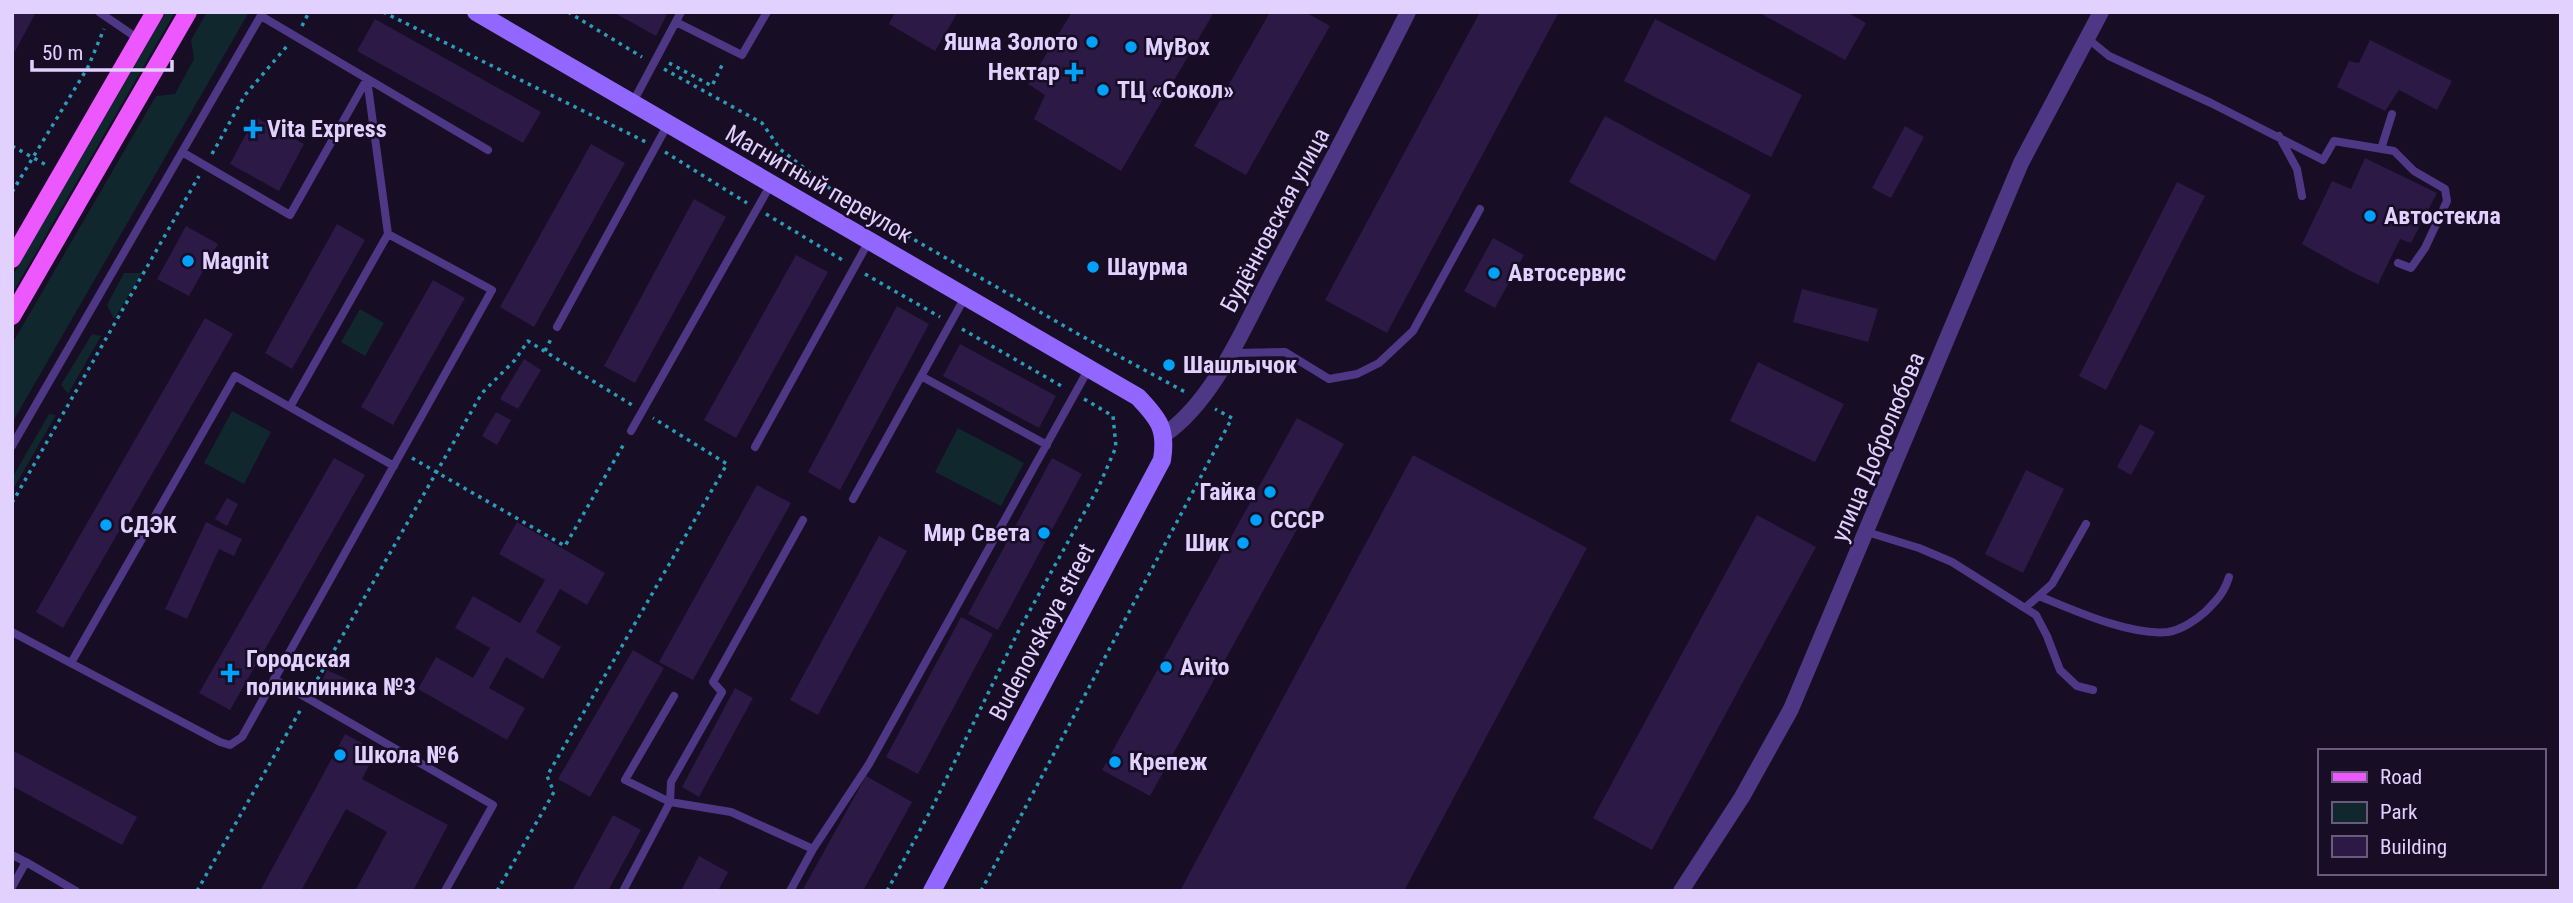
<svg xmlns="http://www.w3.org/2000/svg" width="2573" height="903" font-family="'Roboto Condensed',sans-serif">
<style>
.green{fill:#10272e}
.building{fill:#2d1945}
.lines{fill:none;stroke-linecap:round;stroke-linejoin:round}
.path{stroke:#2b9cb9;stroke-width:3.5;stroke-dasharray:3.5 5;stroke-linecap:butt}
.service{stroke:#4e3784;stroke-width:8}
.minor{stroke:#4e3784;stroke-width:16}
.secondary{stroke:#9267ff;stroke-width:18}
.primary{stroke:#ec57ff;stroke-width:18}
.poi-dot{fill:#00a1fb;stroke:#170d24;stroke-width:2.5}
.labels{text-anchor:middle;stroke-width:5;stroke-linejoin:round;paint-order:stroke}
.poi-label{font-size:24px;font-weight:bold;fill:#e2d0ff;stroke:#170d24;text-anchor:start}
.street-label{font-size:24px;fill:#e2d0ff;stroke:#170d24}
</style>
<rect width="100%" height="100%" fill="#170d24"/>
<path class="green" d="M166 12H175L12 294V277Z
M207 12H249L12 423V344L156 96 175 94 194 59 191 40Z
M124 273H142L114 319 107 305Z
M360 309 384 323 365 356 341 342Z
M92 334 101 336 68 394 61 385Z
M232 411 271 432 244 484 204 463Z
M49 414 56 415 12 491V478Z
M958 428 1024 463 1001 506 935 472Z"/>
<path class="building" d="M12 12H36L12 57Z
M613 12H668L656 36Z
M895 12H958L935 51 889 24Z
M1072 12H1214L1121 171 1034 119 1045 95 1028 84Z
M1270 12H1305L1330 26 1246 175 1194 146Z
M1480 12H1559L1387 333 1325 300Z
M1758 12H1847L1866 23 1845 60Z
M375 19 541 112 523 143 357 51Z
M1655 19 1802 95 1771 157 1624 81Z
M2370 40 2452 81 2437 110 2399 90 2385 111 2337 87 2349 61 2359 63Z
M1605 116 1751 195 1715 261 1569 182Z
M255 117 304 144 279 191 230 164Z
M1905 126 1924 137 1891 198 1872 188Z
M591 144 625 163 534 327 500 307Z
M2365 158 2437 193 2411 243 2400 239 2378 284 2352 272 2302 244 2332 181 2351 189Z
M2177 182 2205 196 2106 390 2079 376Z
M694 199 726 217 635 383 604 366Z
M337 224 365 240 292 369 265 353Z
M186 226 218 244 189 296 157 279Z
M1493 238 1524 255 1495 308 1464 291Z
M796 255 828 272 736 438 704 420Z
M433 280 465 298 393 425 361 407Z
M1802 289 1878 309 1868 342 1793 322Z
M897 306 929 324 840 490 808 472Z
M205 318 233 334 63 628 36 612Z
M960 344 1056 396 1039 428 943 376Z
M524 359 541 370 518 409 500 399Z
M1758 362 1844 404 1815 462 1730 421Z
M496 412 511 420 497 445 482 436Z
M1297 418 1344 444 1150 796 1102 770Z
M2140 424 2155 432 2131 475 2117 467Z
M1413 455 1587 548 1404 891H1180Z
M334 458 365 475 230 710 199 693Z
M1052 458 1082 474 998 630 968 614Z
M2026 470 2064 489 2023 573 1985 554Z
M757 485 791 503 693 680 659 662Z
M227 498 238 504 227 526 215 519Z
M1757 515 1816 547 1652 850 1593 818Z
M206 522 242 539 234 556 219 549 187 619 165 609Z
M517 522 605 573 587 605 560 589 536 632 561 647 543 679 506 657 489 688 525 708 507 740 418 689 436 657 473 678 490 648 455 628 473 596 520 623 545 580 499 554Z
M879 536 907 551 818 715 790 700Z
M961 617 993 634 918 774 886 757Z
M633 650 664 668 590 797 558 779Z
M327 670 351 681 343 697 320 686Z
M735 688 753 698 699 797 682 787Z
M345 734 377 751 362 779 448 825 413 891H355L387 832 346 809 301 891H260Z
M12 750 137 817 122 845 12 786Z
M866 776 912 802 863 891H802Z
M613 815 641 830 608 891H572Z
M699 856 728 872 718 891H681Z"/>
<g class="lines">
<path class="path" d="M383 12 646 142
M568 12 642 57
M302 26 309 12
M669 63 712 86 724 61
M664 69 762 123 780 149 842 198 1078 334 1187 393
M12 146 48 166
M665 152 747 203
M212 154 245 95 287 46
M12 192 88 67 104 29
M766 214 844 261
M865 274 940 317
M962 329 1065 388
M545 351 552 337
M412 458 565 546 625 442
M12 503 199 176
M313 687 482 393 515 360 528 341 632 405
M197 891 301 709
M497 891 554 792 547 776 727 464 653 418
M887 891 932 808 1019 630 1099 486 1116 447 1113 416 1084 399
M981 891 1232 418 1215 409"/>
<path class="service" d="M99 12 140 40
M261 16 488 150
M676 22 742 55 767 12
M2087 38 2109 56 2211 103 2323 160 2334 141 2394 151 2414 171 2445 189 2447 201 2425 248 2411 268 2398 263
M633 102 681 12
M2279 136 2297 169 2302 196
M2381 149 2392 114
M557 327 668 124
M1233 353 1285 352 1329 379 1357 374 1379 363 1413 331 1480 209
M921 376 1047 445
M290 407 388 234
M631 431 771 184
M12 446 263 12
M755 447 869 241
M853 499 965 297
M1867 532 1919 548 1952 562 2036 615 2047 636 2060 670 2077 686 2093 690
M2039 596C2073 610 2130 636 2168 632 2181 630 2196 620 2205 612 2217 600 2224 593 2229 577
M2025 608 2052 584 2086 524
M12 632 220 742 230 745 242 737 492 290 388 234 367 79 290 215 182 152
M71 663 235 376 394 466
M274 679 493 805 445 891
M674 696 625 780 670 802 671 782 722 692 713 682 803 520
M813 849 869 764 1088 370
M12 855 26 862 12 887
M26 862 76 891
M623 891 670 802 731 812 813 849 790 891"/>
<path class="minor" d="M1164 435C1216 399 1245 324 1275 268 1320 183 1365 98 1408 12
M1681 891 1742 797 1791 709 2021 163 2101 12"/>
<path class="secondary" d="M476 12 1138 397C1159 419 1167 429 1162 460L932 891"/>
<path class="primary" d="M12 259 155 12
M12 316 188 12"/>
</g>
<g class="poi-dot">
<circle cx="1092" cy="42" r="7"/>
<circle cx="1131" cy="47" r="7"/>
<path d="M1070.5 61.5h7v7h7v7h-7v7h-7v-7h-7v-7h7z"/>
<circle cx="1103" cy="90" r="7"/>
<path d="M249.5 118.5h7v7h7v7h-7v7h-7v-7h-7v-7h7z"/>
<circle cx="2370" cy="216" r="7"/>
<circle cx="188" cy="261" r="7"/>
<circle cx="1093" cy="267" r="7"/>
<circle cx="1494" cy="273" r="7"/>
<circle cx="1169" cy="365" r="7"/>
<circle cx="1270" cy="492" r="7"/>
<circle cx="1256" cy="520" r="7"/>
<circle cx="106" cy="525" r="7"/>
<circle cx="1044" cy="533" r="7"/>
<circle cx="1243" cy="543" r="7"/>
<circle cx="1166" cy="667" r="7"/>
<path d="M226.5 662.5h7v7h7v7h-7v7h-7v-7h-7v-7h7z"/>
<circle cx="340" cy="755" r="7"/>
<circle cx="1115" cy="762" r="7"/>
</g>
<g class="labels">
<g class="poi-label">
<text x="1078" y="50" text-anchor="end">Яшма Золото</text>
<text x="1145" y="55">MyBox</text>
<text x="1060" y="80" text-anchor="end">Нектар</text>
<text x="1117" y="98">ТЦ «Сокол»</text>
<text x="267" y="137">Vita Express</text>
<text x="2384" y="224">Автостекла</text>
<text x="202" y="269">Magnit</text>
<text x="1107" y="275">Шаурма</text>
<text x="1508" y="281">Автосервис</text>
<text x="1183" y="373">Шашлычок</text>
<text x="1256" y="500" text-anchor="end">Гайка</text>
<text x="1270" y="528">СССР</text>
<text x="120" y="533">СДЭК</text>
<text x="1030" y="541" text-anchor="end">Мир Света</text>
<text x="1229" y="551" text-anchor="end">Шик</text>
<text x="246" y="667">Городская<tspan x="246" dy="28">поликлиника №3</tspan></text>
<text x="1180" y="675">Avito</text>
<text x="354" y="763">Школа №6</text>
<text x="1129" y="770">Крепеж</text>
</g>
<g class="street-label">
<text transform="translate(819 184) rotate(30)" y="8">Магнитный переулок</text>
<text transform="translate(1275 220) rotate(-62)" y="8">Будённовская улица</text>
<text transform="translate(1878 447) rotate(-67)" y="8">улица Добролюбова</text>
<text transform="translate(1042 632) rotate(-62)" y="8">Budenovskaya street</text>
</g>
</g>
<rect width="2573" height="903" fill="none" stroke="#e2d0ff" stroke-width="28"/>
<rect x="2318" y="749" width="228" height="126" fill="#170d24" stroke="#685b7c" stroke-width="2"/>
<rect x="2332" y="772" width="35" height="10" fill="#ec57ff" stroke="#685b7c" stroke-width="2"/>
<text x="2380" y="784" font-size="21" fill="#e2d0ff">Road</text>
<rect x="2332" y="802" width="35" height="21" fill="#10272e" stroke="#685b7c" stroke-width="2"/>
<text x="2380" y="819" font-size="21" fill="#e2d0ff">Park</text>
<rect x="2332" y="836" width="35" height="21" fill="#2d1945" stroke="#685b7c" stroke-width="2"/>
<text x="2380" y="854" font-size="21" fill="#e2d0ff">Building</text>
<path d="M32 60v10h140v-10" fill="none" stroke="#e2d0ff" stroke-width="3.5"/>
<text x="42" y="60" font-size="21" fill="#e2d0ff" stroke="#170d24" stroke-width="5" paint-order="stroke">50 m</text>
</svg>
